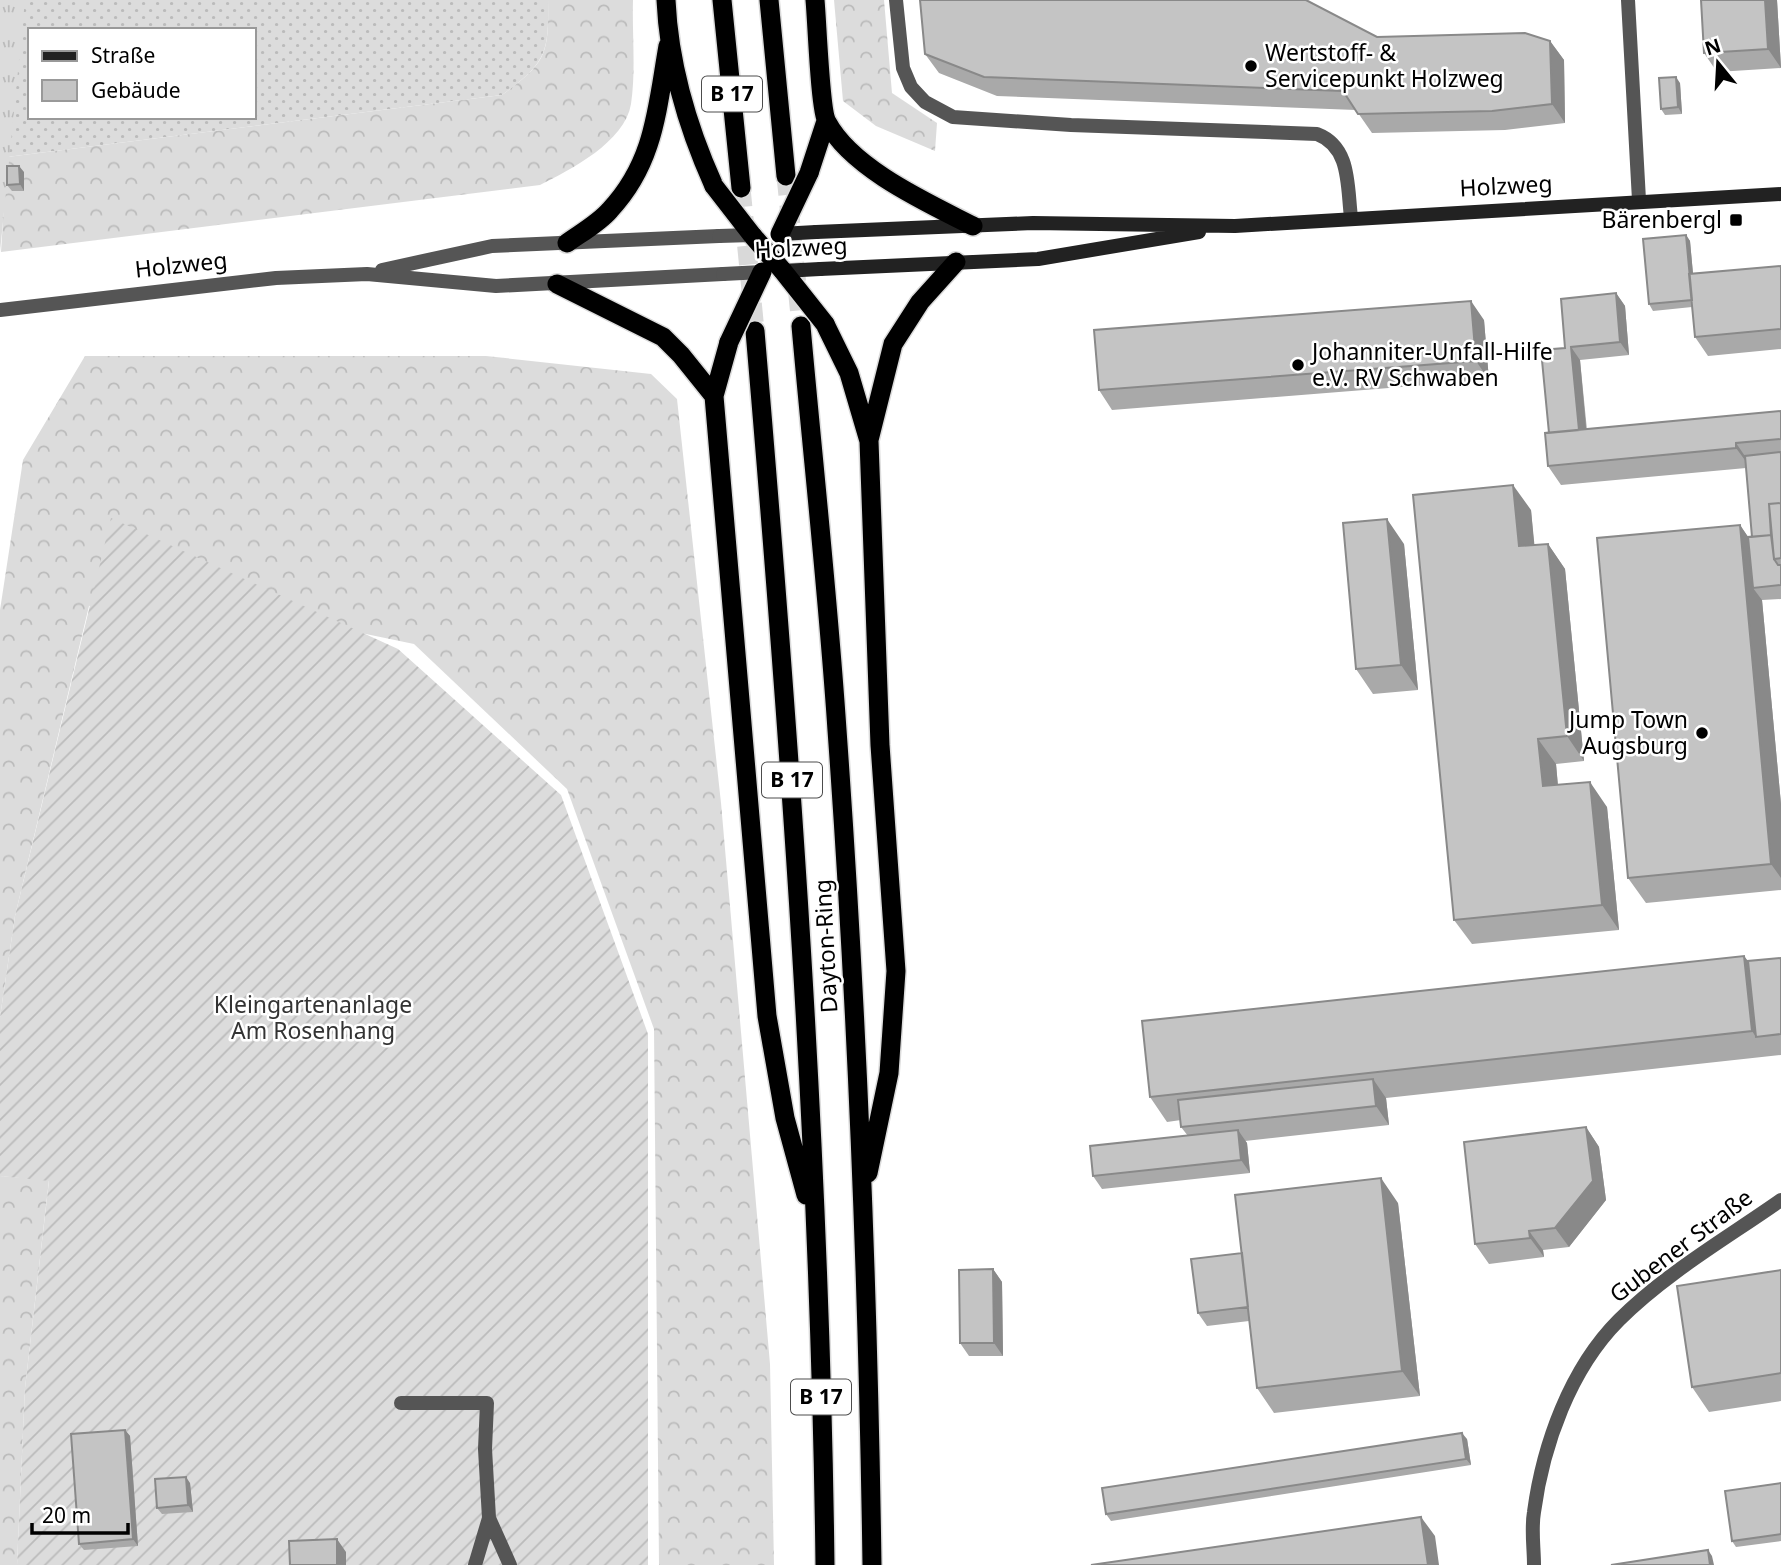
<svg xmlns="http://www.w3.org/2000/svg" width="1781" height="1565" font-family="'Noto Sans',sans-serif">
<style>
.grass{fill:url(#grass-dots);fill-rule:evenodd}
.forest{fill:url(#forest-crowns)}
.park{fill:url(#park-tufts)}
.garden{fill:url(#garden-furrows)}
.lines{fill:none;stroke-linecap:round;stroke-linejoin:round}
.trunk-tunnel{stroke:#d9d9d9;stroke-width:19;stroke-dasharray:19 10;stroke-linecap:butt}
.trunk-casing{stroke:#dbdbdb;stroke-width:22}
.service{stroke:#555;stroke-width:14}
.minor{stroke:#555;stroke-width:14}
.tertiary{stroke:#555;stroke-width:14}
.secondary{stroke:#222;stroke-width:14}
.trunk{stroke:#000;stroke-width:19}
.trunk-bridge-casing{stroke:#dbdbdb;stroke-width:22;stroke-linecap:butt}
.tertiary-bridge{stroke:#555;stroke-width:14}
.secondary-bridge{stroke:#222;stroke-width:14}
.trunk-bridge{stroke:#000;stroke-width:19}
.wall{fill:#a9a9a9}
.shaded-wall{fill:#898989}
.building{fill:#c4c4c4;stroke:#898989;stroke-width:2}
.poi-dot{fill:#000;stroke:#fff;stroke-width:2.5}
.labels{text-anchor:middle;stroke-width:5;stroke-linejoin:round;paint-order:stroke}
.shield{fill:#fff;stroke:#4c4c4c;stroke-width:2}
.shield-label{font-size:21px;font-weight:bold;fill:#000}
.poi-label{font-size:23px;fill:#000;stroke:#fff;text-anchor:start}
.street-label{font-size:23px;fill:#000;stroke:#fff}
.park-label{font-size:23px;fill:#333;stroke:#fff}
</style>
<defs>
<pattern id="grass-dots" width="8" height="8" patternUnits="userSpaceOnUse" patternTransform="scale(1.75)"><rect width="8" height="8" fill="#dcdcdc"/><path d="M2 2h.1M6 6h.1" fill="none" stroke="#bbb" stroke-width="1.8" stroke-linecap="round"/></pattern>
<pattern id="forest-crowns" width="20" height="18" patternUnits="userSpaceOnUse" patternTransform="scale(1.75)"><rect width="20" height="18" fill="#dcdcdc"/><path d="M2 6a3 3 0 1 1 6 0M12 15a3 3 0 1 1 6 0" fill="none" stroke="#bbb"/></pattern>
<pattern id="park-tufts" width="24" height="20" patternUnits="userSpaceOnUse" patternTransform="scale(1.75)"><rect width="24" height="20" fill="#dcdcdc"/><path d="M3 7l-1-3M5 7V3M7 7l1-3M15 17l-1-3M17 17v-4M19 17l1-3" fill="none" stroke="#bbb"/></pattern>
<pattern id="garden-furrows" width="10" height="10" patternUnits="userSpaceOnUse" patternTransform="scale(1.75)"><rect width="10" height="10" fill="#dcdcdc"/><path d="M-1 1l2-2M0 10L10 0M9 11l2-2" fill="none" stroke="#bbb"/></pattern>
</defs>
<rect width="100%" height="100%" fill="#fff"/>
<path class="grass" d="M8 0H548C549 54 546 63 502 95L7 157ZM30 30H254V117H30Z"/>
<path class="forest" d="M548 0H633C632 34 636 71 631 104 625 142 570 170 540 185L1 252 7 157 502 95C546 63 549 55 548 0Z
M834 0H884L892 93 937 123 935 151 876 126 843 101Z
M85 356H486L651 374 677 399 721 803 770 1364 774 1565H659L654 1029 567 789 414 644 183 596 89 606 15 916 0 1017V610L23 460Z
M0 1176 49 1180 25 1388 17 1565H0Z"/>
<path class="park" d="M0 0H25L0 252Z"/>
<path class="garden" d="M111 518 398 649 561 795 648 1034V1565H17L25 1388 49 1181 0 1176V1017L15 916Z"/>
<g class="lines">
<path class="trunk-tunnel" d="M786 176 801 326
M741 188 755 331"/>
<g class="trunk-casing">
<path id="trunk" d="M666 0C669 66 687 126 714 186
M722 0 741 188
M769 0 786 176
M815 0C817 20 820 110 827 122 852 169 928 203 973 226
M809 173 826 121
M752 235 783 271
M567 243C581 233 599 223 610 210 655 162 657 108 668 46
M557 284 663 337 681 355 714 396 767 1016 785 1118 806 1195
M825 324 849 373 869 441 880 745 896 971 889 1073 868 1173
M801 326C813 461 828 595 837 730 857 1008 868 1286 872 1565
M755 331C790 742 820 1152 825 1565
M714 396 729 342
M869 440 893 344 920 302 956 262"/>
</g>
<path class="service" d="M896 0 903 68 911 87 925 102 953 117 1071 125 1317 134C1351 147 1347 186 1351 217
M1628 0 1639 200
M401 1403H487L485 1449 489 1518 510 1565
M475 1565 489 1518"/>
<path class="minor" d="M1534 1565C1534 1548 1531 1529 1534 1512 1543 1445 1570 1369 1619 1320 1666 1273 1727 1238 1781 1200"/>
<path class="tertiary" d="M382 270 492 246 719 236
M0 310 276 278 367 274 496 286 723 274"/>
<path class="secondary" d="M816 232 1033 223 1235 226 1781 194
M820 269 1038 259 1199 232"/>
<use href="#trunk" class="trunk"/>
<g class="trunk-bridge-casing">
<path id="trunk-bridge" d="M714 186 752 235
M780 234 809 173
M783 271 825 324
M729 342 762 272"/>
</g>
<path class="tertiary-bridge" d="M719 236 752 235
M723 274 762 272"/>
<path class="secondary-bridge" d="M780 234 816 232
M783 271 820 269"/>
<use href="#trunk-bridge" class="trunk-bridge"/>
</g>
<path class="wall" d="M1701 0H1777L1781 68 1717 72 1704 53Z
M1377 37 1550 41 1564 60 1565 123 1505 130 1372 133 1356 110 997 96 939 73 925 54Z
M1680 83 1682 114 1665 115 1661 109Z
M24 172V191H12L7 185Z
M1686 235 1690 241 1693 274 1781 266V349L1708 356 1695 337 1692 307 1653 311 1649 304Z
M1616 293 1625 306 1629 355 1580 360 1587 430 1781 411V599L1762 600 1781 804V890L1646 903 1628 878 1740 525 1748 537H1752L1746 468 1561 485 1548 466 1549 433 1565 348Z
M1484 320 1489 380 1112 410 1099 390Z
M1531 510 1534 545 1548 544 1565 569 1584 761 1556 764 1558 785 1607 807 1619 930 1472 944 1454 920Z
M1404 544 1418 690 1373 694 1356 669Z
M1744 956 1748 961 1781 958V1055L1386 1098 1389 1125 1245 1141 1247 1143 1250 1173 1102 1189 1093 1176 1188 1136 1181 1127V1120L1167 1122 1150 1097Z
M1586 1127 1599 1147 1606 1200 1569 1247 1543 1250 1544 1257 1489 1264 1475 1244Z
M1398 1203 1420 1396 1274 1413 1257 1388 1249 1321 1207 1326 1198 1313 1242 1253Z
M993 1269 1002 1282 1003 1356H969L960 1343Z
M1781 1270V1401L1709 1412 1692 1387Z
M125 1430 130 1436 138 1546 84 1550 79 1544Z
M1467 1439 1471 1465 1111 1521 1106 1514Z
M190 1483 193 1512 162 1514 157 1508Z
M1781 1483V1541L1736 1547 1732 1541Z"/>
<path class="shaded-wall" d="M1765 0H1777L1781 68 1768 49Z
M1550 41 1564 60 1565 123 1552 104Z
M1676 77 1680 83 1682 114 1678 107Z
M19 166 24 172V191L20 184Z
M1686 235 1690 241 1696 306 1692 300Z
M1616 293 1625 306 1629 355 1620 342Z
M1471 301 1484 320 1489 380 1476 361Z
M1571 347 1580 360 1588 450 1579 437Z
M1736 443 1749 462 1750 467 1736 448Z
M1513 485 1531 510 1537 571 1519 546Z
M1387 519 1404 544 1418 690 1401 665Z
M1740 525 1757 550 1753 588 1762 600 1781 804V878L1771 864Z
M1548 544 1565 569 1584 761 1567 736Z
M1538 739 1556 764 1560 811 1543 786Z
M1590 782 1607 807 1619 930 1602 905Z
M1744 956 1762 981 1756 1037 1752 1031Z
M1373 1079 1386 1098 1389 1125 1376 1106Z
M1586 1127 1599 1147 1606 1200 1569 1247 1555 1228Z
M1238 1130 1247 1143 1250 1173 1241 1160Z
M1381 1178 1398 1203 1420 1396 1402 1371Z
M1529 1231 1543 1250 1544 1257 1530 1238Z
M993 1269 1002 1282 1003 1356 994 1343Z
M125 1430 130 1436 138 1546 133 1539Z
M1462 1433 1467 1439 1471 1465 1466 1459Z
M186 1477 190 1483 193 1512 188 1505Z
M1421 1517 1435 1536 1439 1565H1428Z
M337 1539 346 1552V1565H337Z
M1708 1550 1712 1556 1714 1565H1710Z"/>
<path class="building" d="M920 0H1306L1377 37 1525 33 1550 41 1552 104 1492 111 1358 114 1343 91 984 77 925 54Z
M1701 0H1765L1768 49 1704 53Z
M1676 77 1678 107 1661 109 1659 78Z
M7 166H19L20 184 7 185Z
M1686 235 1692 300 1649 304 1643 239Z
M1781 266V329L1695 337 1689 274Z
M1616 293 1620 342 1571 347 1579 430 1549 433 1541 350 1565 348 1561 299Z
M1471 301 1476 361 1099 390 1094 330Z
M1781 411V439L1736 443V448L1548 466 1545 433Z
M1781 452V503L1769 504 1771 535 1752 537 1745 456Z
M1513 485 1519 546 1548 544 1567 736 1538 739 1543 786 1590 782 1602 905 1454 920 1413 495Z
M1781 503V558L1774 559 1769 504Z
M1387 519 1401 665 1356 669 1343 523Z
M1740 525 1771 864 1628 878 1597 538Z
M1771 535 1774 559 1778 565H1781V585L1753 588 1748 537Z
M1744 956 1752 1031 1150 1097 1142 1021Z
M1781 958V1034L1756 1037 1748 961Z
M1373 1079 1376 1106 1181 1127 1178 1100Z
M1586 1127 1593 1181 1555 1228 1529 1231 1530 1238 1475 1244 1464 1142Z
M1238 1130 1241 1160 1093 1176 1090 1146Z
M1381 1178 1402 1371 1257 1388 1235 1195Z
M1242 1253 1248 1307 1198 1313 1191 1259Z
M993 1269 994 1343H960L959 1270Z
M1781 1270V1373L1692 1387 1677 1286Z
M125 1430 133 1539 79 1544 71 1434Z
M1462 1433 1466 1459 1106 1514 1102 1488Z
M186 1477 188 1505 157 1508 155 1479Z
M1781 1483V1534L1732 1541 1725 1491Z
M1421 1517 1428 1565H1091Z
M337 1539V1565H290L289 1541Z
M1708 1550 1710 1565H1611Z"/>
<g class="poi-dot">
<circle cx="1251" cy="66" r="7"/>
<rect x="1729" y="213" width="14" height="14" rx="3.5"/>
<circle cx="1298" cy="365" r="7"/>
<circle cx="1702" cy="733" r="7"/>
</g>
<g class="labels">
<g class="shield">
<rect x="702" y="76.5" width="60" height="35" rx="5"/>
<rect x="762" y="762.5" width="60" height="35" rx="5"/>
<rect x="791" y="1379.5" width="60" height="35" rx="5"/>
</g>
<g class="shield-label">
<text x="732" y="101">B 17</text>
<text x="792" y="787">B 17</text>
<text x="821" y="1404">B 17</text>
</g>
<g class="poi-label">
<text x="1265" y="61">Wertstoff- &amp;<tspan x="1265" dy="26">Servicepunkt Holzweg</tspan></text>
<text x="1722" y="228" text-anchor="end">Bärenbergl</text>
<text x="1312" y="360">Johanniter-Unfall-Hilfe<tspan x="1312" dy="26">e.V. RV Schwaben</tspan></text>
<text x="1688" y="728" text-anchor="end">Jump Town<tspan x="1688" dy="26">Augsburg</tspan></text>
</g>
<g class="street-label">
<text transform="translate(1506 186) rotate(-3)" y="8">Holzweg</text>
<text transform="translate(801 248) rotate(-3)" y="8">Holzweg</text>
<text transform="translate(181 265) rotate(-6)" y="8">Holzweg</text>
<text transform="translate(826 946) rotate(-93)" y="8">Dayton-Ring</text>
<text transform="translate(1681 1246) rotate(-37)" y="8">Gubener Straße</text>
</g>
<g class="park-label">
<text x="313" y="1013">Kleingartenanlage<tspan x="313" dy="26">Am Rosenhang</tspan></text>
</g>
</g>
<rect x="28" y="28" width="228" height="91" fill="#ffffff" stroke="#999999" stroke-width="2"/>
<rect x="42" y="51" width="35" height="10" fill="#222222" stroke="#999999" stroke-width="2"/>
<text x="91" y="63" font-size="21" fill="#000000">Straße</text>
<rect x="42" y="80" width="35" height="21" fill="#c4c4c4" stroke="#999999" stroke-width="2"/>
<text x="91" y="98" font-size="21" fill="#000000">Gebäude</text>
<g transform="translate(1718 63) rotate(342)" stroke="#ffffff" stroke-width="5" paint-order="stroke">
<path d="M0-5L12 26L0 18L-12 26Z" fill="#000000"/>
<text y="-10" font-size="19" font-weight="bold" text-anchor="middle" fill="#000000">N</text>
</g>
<path d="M32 1523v10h96v-10" fill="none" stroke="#000000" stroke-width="3.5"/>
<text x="42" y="1523" font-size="21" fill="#000000" stroke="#ffffff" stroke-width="5" paint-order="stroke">20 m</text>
</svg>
